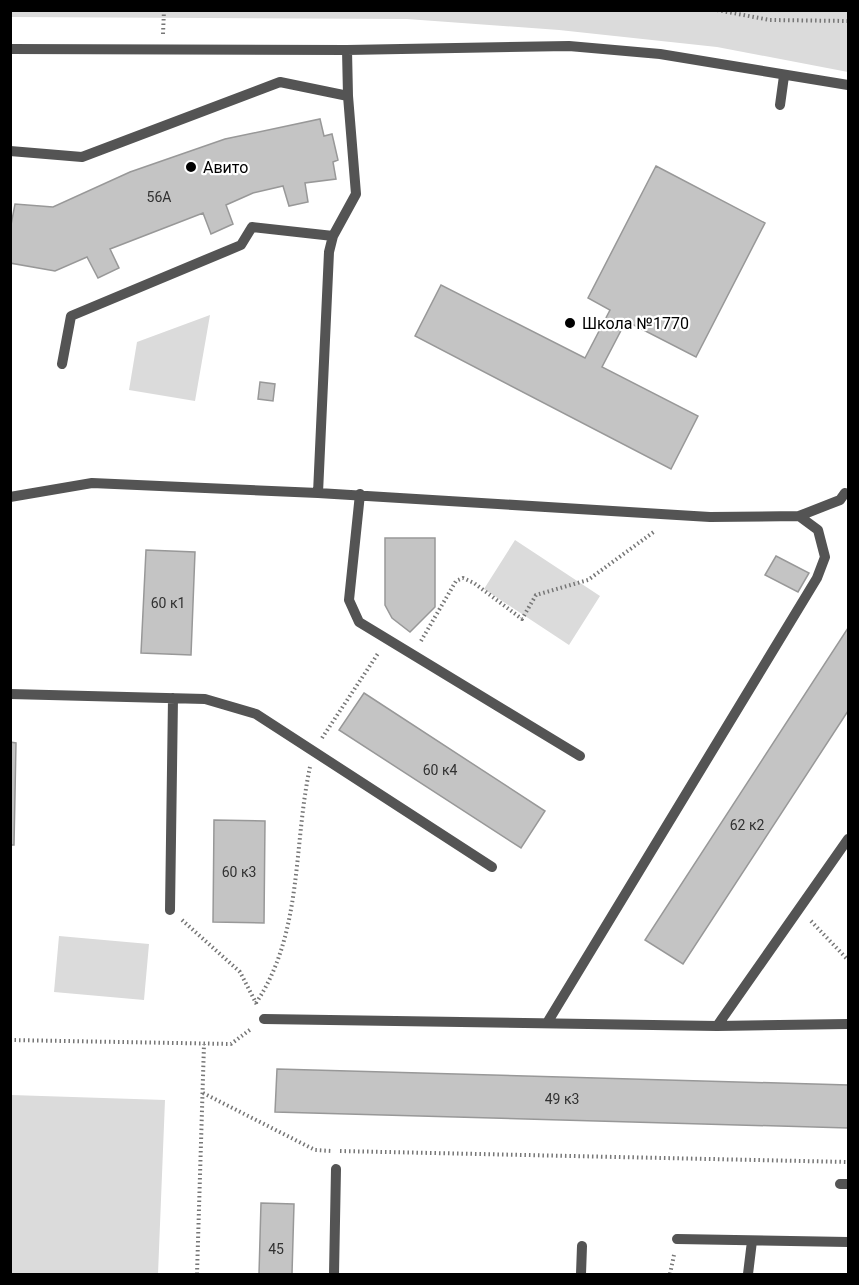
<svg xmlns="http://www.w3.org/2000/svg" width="859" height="1285" font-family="Roboto,sans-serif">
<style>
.green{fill:#dbdbdb}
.building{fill:#c4c4c4;stroke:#989898;stroke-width:1.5}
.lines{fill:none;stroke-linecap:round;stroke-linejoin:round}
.path{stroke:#767676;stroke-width:4;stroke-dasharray:1.5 3;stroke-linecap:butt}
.lane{stroke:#545454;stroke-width:10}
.poi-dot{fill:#000;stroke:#fff;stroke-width:2}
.labels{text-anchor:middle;stroke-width:4.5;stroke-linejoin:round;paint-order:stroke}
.number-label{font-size:14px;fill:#313131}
.poi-label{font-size:16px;fill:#000;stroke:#fff;text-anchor:start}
</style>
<rect width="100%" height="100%" fill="#fff"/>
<path class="green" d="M11 10 848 11V72L717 47 559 30 407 19 11 17Z
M210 315 195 401 129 390 137 342Z
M515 540 600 596 569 645 484 589Z
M59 936 149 944 144 1000 54 992Z
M11 1095 165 1100 158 1274H11Z"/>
<path class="building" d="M320 119 324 136 332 134 338 160 333 162 336 179 305 183 308 202 289 206 283 186 253 193 226 205 233 224 211 234 203 213 110 249 119 268 98 278 87 257 55 271 10 263V230L15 204 53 207 130 172 225 139Z
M656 166 765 223 696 357 626 321 602 367 698 416 671 469 415 336 441 285 585 358 610 310 588 298Z
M260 382 275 384 273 401 258 399Z
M385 538H435V607L410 632 392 618 385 605Z
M146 550 195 552 191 655 141 653Z
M776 556 809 573 798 592 765 575Z
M848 628V711L683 964 645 940Z
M364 693 545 811 521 848 339 730Z
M10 742 16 743 14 845H10Z
M214 820 265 821 264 923 213 922Z
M277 1069 848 1085V1128L275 1112Z
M261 1203 294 1204 292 1274H259Z"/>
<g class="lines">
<path class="path" d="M717 10 770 20 848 21
M163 34 164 10
M421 641 456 581 463 578 474 583 522 619 536 595 588 580 655 531
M322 738 379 652
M182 920 240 972 257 1005
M811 921 848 960
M256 1003C303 933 293 846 310 767
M10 1040 231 1044 251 1029
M203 1093 315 1150 332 1151
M340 1151 848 1162
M197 1274 204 1044
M670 1274 674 1255"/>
<path class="lane" d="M10 49 347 50 348 96
M347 50 569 46 660 54 848 85
M780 105 784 76
M10 151 82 157 280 82 348 96 356 194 333 236 329 252 318 493 92 483 10 497
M62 364 71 316 241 245 252 227 333 236
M318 493 710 517 799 516 818 530 825 557 817 578 547 1023
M360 494 349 600 359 622 580 756
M799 516 840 500 845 493
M10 694 205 699 256 714 492 867
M170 910 173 698
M264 1019 717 1026 848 1024
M717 1026 848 839
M840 1184H848
M677 1239 848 1242
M334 1274 336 1169
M581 1274 582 1246
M748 1274 752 1241"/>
</g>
<g class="poi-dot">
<circle cx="191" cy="167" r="6"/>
<circle cx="570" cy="323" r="6"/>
</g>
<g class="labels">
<g class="number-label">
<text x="159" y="202">56А</text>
<text x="168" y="608">60 к1</text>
<text x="440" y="775">60 к4</text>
<text x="747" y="830">62 к2</text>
<text x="239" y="877">60 к3</text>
<text x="562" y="1104">49 к3</text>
<text x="276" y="1254">45</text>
</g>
<g class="poi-label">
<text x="203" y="173">Авито</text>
<text x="582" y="329">Школа №1770</text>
</g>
</g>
<rect width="859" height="1285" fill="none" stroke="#000000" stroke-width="24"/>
</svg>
